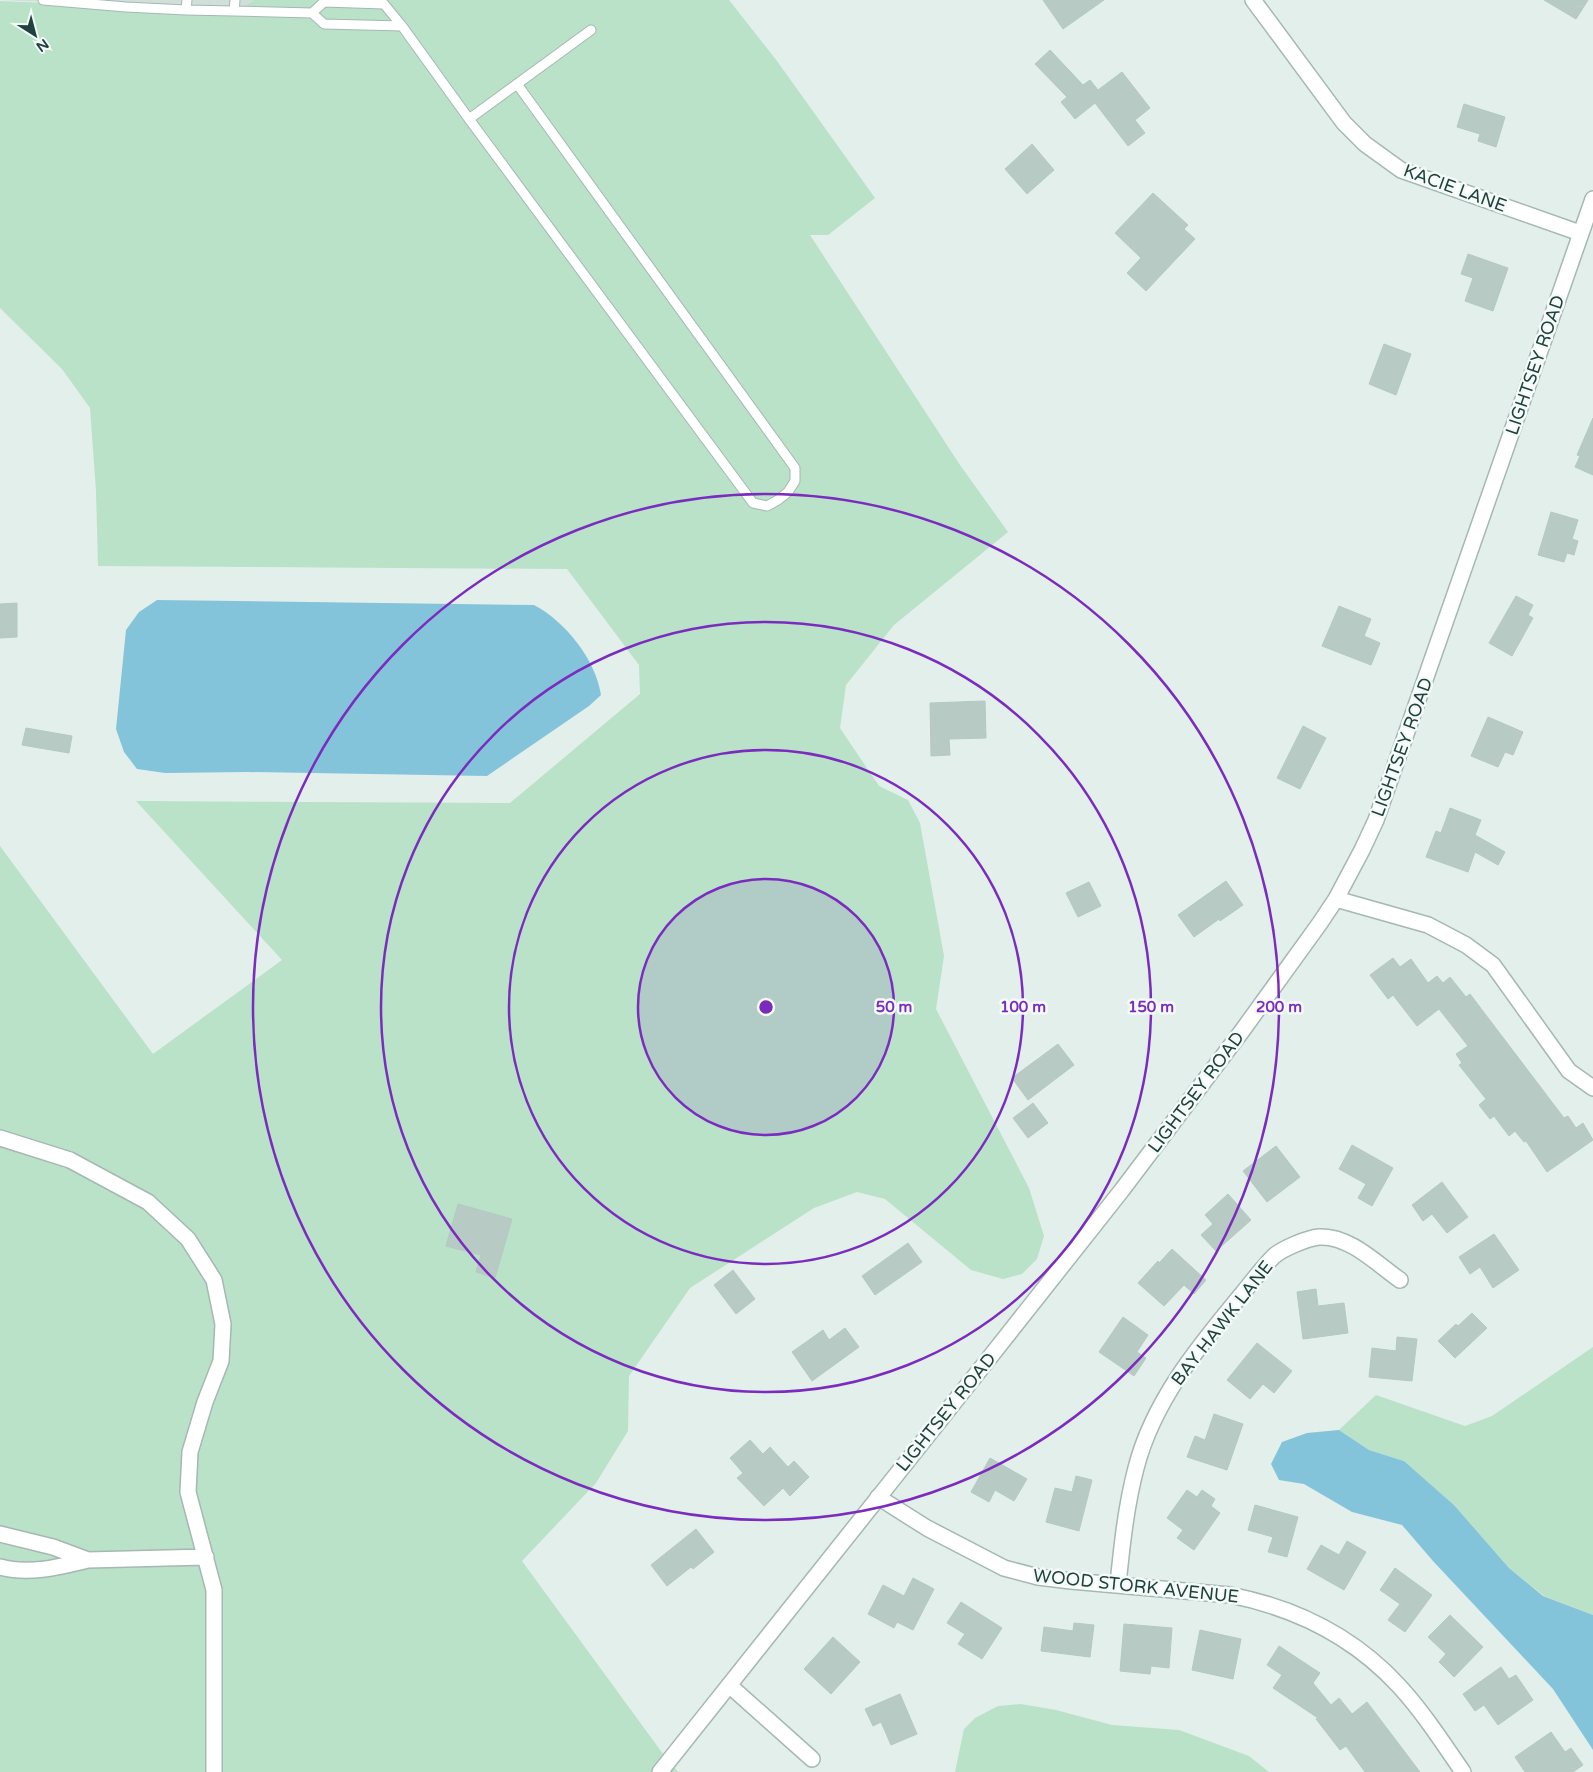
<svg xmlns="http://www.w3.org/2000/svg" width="1593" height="1772" font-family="'Varela Round',sans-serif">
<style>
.built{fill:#d1dfda}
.green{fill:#b9e2c8}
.water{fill:#84c4da}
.building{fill:#b8cac4;stroke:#b4c9c3}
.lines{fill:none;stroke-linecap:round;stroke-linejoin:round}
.lane-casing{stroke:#a5b8b3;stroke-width:11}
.street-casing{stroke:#a5b8b3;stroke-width:18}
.lane{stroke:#fff;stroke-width:9}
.street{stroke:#fff;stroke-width:15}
.ring{fill:none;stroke:#7b2cbf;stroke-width:2.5}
.labels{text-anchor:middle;stroke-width:5;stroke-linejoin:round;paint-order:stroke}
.street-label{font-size:18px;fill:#20423d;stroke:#f4faf8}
.centre{fill:#7b2cbf;stroke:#f4faf8;stroke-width:2.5}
.ring-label{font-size:15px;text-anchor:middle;font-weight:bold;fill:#7b2cbf;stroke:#f4faf8;stroke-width:5;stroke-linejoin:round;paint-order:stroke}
</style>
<rect width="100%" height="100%" fill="#e3efea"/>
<path class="built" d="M0 0H254L238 11Z"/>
<path class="green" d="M254 0H729L777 61 875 198 828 235H810L960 465 1008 532 894 625 846 685 840 728 879 786 908 800 920 823 944 956 936 1009 1029 1188 1044 1236 1037 1259 1022 1274 1003 1279 971 1270 885 1199 857 1192 814 1208 690 1288 629 1376 628 1431 596 1483 522 1561 666 1758 678 1772H0V846L153 1054 282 960 136 801 510 803 640 694 639 665 567 569 98 566 96 491 90 408 62 369 0 308V1L238 11Z
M1593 1347V1615L1544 1596 1509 1568 1454 1505 1404 1461 1369 1450 1339 1430 1376 1395 1465 1426 1492 1416Z
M1021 1704 1056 1710 1112 1725 1179 1730 1249 1756 1269 1772H955L964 1729 975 1718 998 1706Z"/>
<path class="water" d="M157 600 534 605C565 621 596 660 601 695L589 706 487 776 247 772 165 773 137 769 124 752 116 729 126 630 139 612Z
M1339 1430 1369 1450 1404 1461 1454 1505 1509 1568 1543 1596 1593 1615V1750L1553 1689 1433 1561 1402 1525 1352 1512 1304 1484 1279 1480 1271 1464 1282 1442 1307 1433Z"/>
<path class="building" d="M1043 0H1104L1063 29Z
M1544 0H1588L1576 19Z
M1050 50 1083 85 1090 80 1098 90 1122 72 1150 108 1135 120 1145 133 1128 146 1095 103 1075 119 1061 102 1067 97 1035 64Z
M1464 104 1505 117 1496 147 1478 141 1480 134 1457 127Z
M1032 144 1054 170 1027 194 1005 169Z
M1153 193 1188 225 1184 229 1195 239 1146 291 1127 273 1141 258 1115 233Z
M1468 254 1508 268 1493 311 1465 301 1473 278 1461 274Z
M1384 344 1411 354 1396 395 1369 384Z
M1593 418V475L1575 467 1580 456 1577 455Z
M1551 512 1578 520 1572 539 1578 541 1574 555 1567 553 1564 562 1538 555Z
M1516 596 1533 605 1528 615 1533 618 1512 656 1489 643Z
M17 603V637L0 638V604Z
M1339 606 1371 619 1364 636 1380 643 1371 665 1322 646Z
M985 701 986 738 949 739 950 755 931 756 930 703Z
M1488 717 1523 732 1513 755 1505 752 1498 767 1471 756Z
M1303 726 1326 738 1300 789 1277 778Z
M26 728 72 736 69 753 22 745Z
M1450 808 1481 820 1475 835 1505 852 1498 865 1475 852 1468 872 1426 857 1436 831 1441 833Z
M1226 881 1243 905 1220 921 1219 919 1194 937 1178 915Z
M1089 882 1101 906 1078 917 1066 893Z
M1393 958 1400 967 1411 959 1428 983 1437 976 1443 983 1450 977 1466 997 1470 994 1564 1118 1568 1116 1576 1128 1583 1123 1593 1140 1547 1172 1526 1141 1524 1142 1515 1131 1509 1136 1494 1116 1490 1119 1479 1105 1486 1099 1459 1065 1462 1063 1456 1054 1468 1046 1439 1009 1417 1026 1393 995 1388 999 1370 975Z
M1058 1044 1074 1065 1028 1100 1012 1078Z
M1033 1103 1048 1123 1028 1138 1013 1118Z
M1352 1145 1393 1168 1372 1206 1358 1198 1366 1184 1339 1169Z
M1276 1146 1300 1177 1267 1202 1243 1171Z
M1442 1182 1468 1217 1447 1233 1432 1214 1423 1221 1412 1205Z
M1228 1194 1251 1220 1216 1251 1201 1235 1213 1224 1205 1215Z
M458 1204 512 1219 495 1278 476 1272 481 1255 446 1246Z
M1494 1234 1519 1270 1493 1288 1480 1267 1470 1274 1459 1257Z
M908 1243 922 1262 875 1295 862 1276Z
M1172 1249 1206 1280 1194 1294 1184 1285 1164 1306 1138 1283 1158 1261 1159 1263Z
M733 1270 755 1299 736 1314 714 1285Z
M1316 1289 1318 1306 1344 1303 1348 1333 1303 1339 1297 1292Z
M1472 1313 1487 1328 1455 1358 1438 1341 1456 1324 1458 1326Z
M1123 1317 1148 1335 1137 1352 1146 1358 1134 1376 1099 1352Z
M845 1328 859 1347 812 1381 792 1352 823 1330 829 1340Z
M1397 1337 1417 1339 1412 1381 1369 1377 1372 1348 1396 1351Z
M1257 1343 1292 1371 1274 1393 1263 1384 1250 1399 1227 1380Z
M1214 1414 1243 1424 1227 1470 1187 1457 1195 1436 1205 1440Z
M750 1440 763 1454 770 1447 788 1467 794 1461 809 1477 790 1496 783 1488 764 1506 737 1478 743 1473 730 1458Z
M990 1458 1027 1479 1014 1501 995 1490 989 1502 971 1492Z
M1076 1476 1092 1480 1079 1531 1046 1522 1055 1488 1072 1492Z
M1187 1490 1197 1497 1202 1490 1215 1499 1211 1506 1220 1513 1194 1550 1177 1538 1183 1530 1167 1518Z
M1255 1505 1298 1517 1287 1557 1268 1552 1273 1537 1248 1530Z
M696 1529 714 1552 693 1569 691 1567 667 1586 651 1565Z
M1347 1541 1366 1552 1344 1590 1307 1569 1321 1545 1339 1555Z
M1395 1568 1432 1595 1405 1632 1388 1620 1400 1604 1380 1590Z
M913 1578 934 1589 913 1630 897 1622 894 1628 868 1614 883 1585 904 1596Z
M961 1602 1002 1628 982 1659 958 1644 965 1634 947 1623Z
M1450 1615 1483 1647 1454 1677 1439 1662 1446 1654 1428 1637Z
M1074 1623 1094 1625 1090 1657 1041 1651 1044 1627 1073 1631Z
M1124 1624 1172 1628 1169 1668 1151 1666 1150 1674 1120 1671Z
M1200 1630 1241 1639 1233 1679 1192 1670Z
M833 1637 860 1662 831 1694 804 1669Z
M1279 1646 1320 1673 1313 1683 1331 1705 1339 1698 1352 1714 1367 1702 1420 1772H1365L1346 1746 1340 1750 1316 1719 1318 1718 1273 1688 1282 1675 1267 1665Z
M1501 1667 1509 1679 1516 1675 1533 1700 1498 1725 1484 1705 1475 1711 1463 1694Z
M900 1694 917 1734 891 1745 881 1722 873 1726 865 1709Z
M1551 1732 1565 1752 1571 1748 1583 1765 1573 1772H1525L1515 1757Z"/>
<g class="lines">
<g class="lane-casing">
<path id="lane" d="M43 0 126 7 186 10 187 0
M186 10 234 11 235 0
M234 11 312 13 324 2 384 4 402 26 469 119 753 503 767 506 778 500 788 492 795 481V468L517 84 469 119
M312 13 324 24 402 26
M517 84 591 30"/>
</g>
<g class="street-casing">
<path id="street" d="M1253 0 1344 123 1365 144 1401 170 1580 233
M1336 899 1428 925 1466 945 1493 965 1569 1071 1593 1088
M0 1138 70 1160 148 1202 188 1239 214 1280 223 1324 221 1361 205 1402 190 1452 188 1492 214 1590V1772
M878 1497 927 1528 1004 1568 1038 1577 1071 1581 1230 1595C1296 1608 1354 1637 1399 1686 1423 1712 1443 1743 1463 1772
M0 1534 53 1547 88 1560C60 1567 28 1575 0 1567
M88 1560 206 1557
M1118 1584C1122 1545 1126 1506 1136 1468 1153 1401 1199 1346 1242 1294 1252 1282 1262 1268 1274 1256 1282 1249 1307 1238 1319 1237 1349 1235 1377 1264 1400 1280
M729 1685 812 1759
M660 1772 979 1371 1122 1190 1242 1031 1320 923 1336 899 1362 850 1376 820 1593 199"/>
</g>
<use href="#lane" class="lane"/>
<use href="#street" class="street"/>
</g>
<circle cx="766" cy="1007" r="128" fill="#7b2cbf" fill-opacity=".12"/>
<g class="ring">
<circle cx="766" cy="1007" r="128"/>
<circle cx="766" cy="1007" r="257"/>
<circle cx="766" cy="1007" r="385"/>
<circle cx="766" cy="1007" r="513"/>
</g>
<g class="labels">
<g class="street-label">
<text transform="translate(1455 188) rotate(20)" y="6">KACIE LANE</text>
<text transform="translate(1535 365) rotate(-71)" y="6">LIGHTSEY ROAD</text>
<text transform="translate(1402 747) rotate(-70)" y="6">LIGHTSEY ROAD</text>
<text transform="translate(1196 1092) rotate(-53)" y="6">LIGHTSEY ROAD</text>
<text transform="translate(1222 1323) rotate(-52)" y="6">BAY HAWK LANE</text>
<text transform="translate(946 1412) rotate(-51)" y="6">LIGHTSEY ROAD</text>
<text transform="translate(1136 1586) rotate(6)" y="6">WOOD STORK AVENUE</text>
</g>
</g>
<circle cx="766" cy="1007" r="8" class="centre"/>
<g class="ring-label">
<text x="894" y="1012">50 m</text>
<text x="1023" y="1012">100 m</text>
<text x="1151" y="1012">150 m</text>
<text x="1279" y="1012">200 m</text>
</g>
<g transform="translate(35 35) rotate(144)" stroke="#f4faf8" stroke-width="4" paint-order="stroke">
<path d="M0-4L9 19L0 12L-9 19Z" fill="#20423d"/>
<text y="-8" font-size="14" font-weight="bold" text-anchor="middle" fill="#20423d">N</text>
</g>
</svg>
